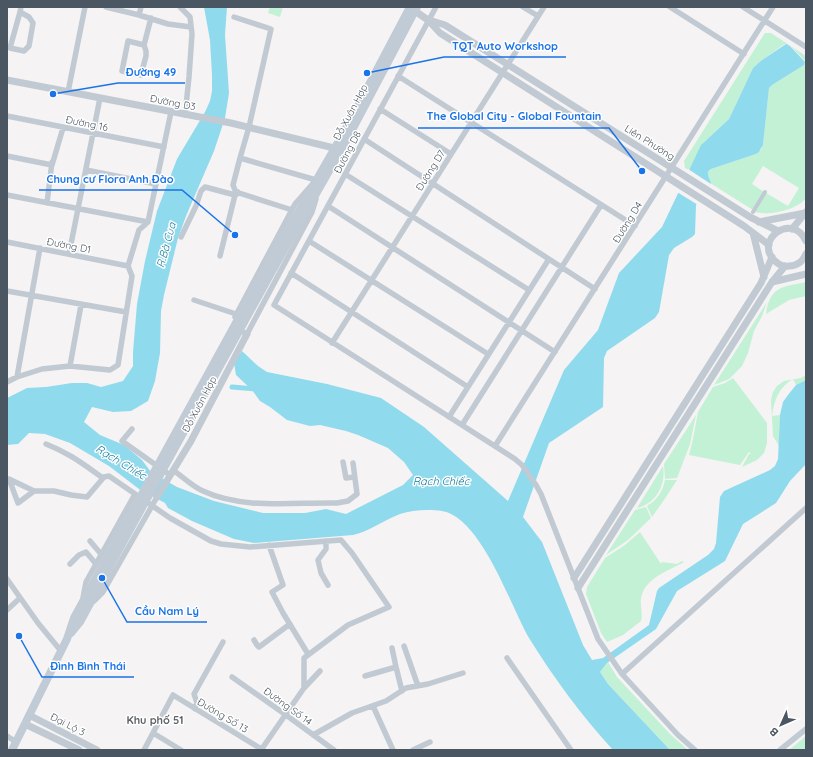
<svg xmlns="http://www.w3.org/2000/svg" width="813" height="757" font-family="Quicksand,sans-serif">
<style>
.green{fill:#c3f1d5}
.water{fill:#90daee}
.pier{fill:#f5f3f3}
.lines{fill:none;stroke-linecap:round;stroke-linejoin:round}
.canal{stroke:#90daee;stroke-width:5}
.pedestrian{stroke:#c1cad2;stroke-width:4}
.minor{stroke:#c1cad2;stroke-width:5.5}
.tertiary{stroke:#c1cad2;stroke-width:7}
.secondary{stroke:#c1cbd6;stroke-width:8}
.secondary-bridge{stroke:#c1cbd6;stroke-width:8}
.labels{text-anchor:middle;stroke-width:3;stroke-linejoin:round;paint-order:stroke}
.street-label{font-size:10px;fill:#4a5661;stroke:#fff}
.water-label{font-size:11px;font-style:italic;fill:#0c7c9b;stroke:#fff}
.neighbourhood-label{font-size:11px;font-weight:bold;fill:#5f6368;stroke:#fff}
.leader{fill:none;stroke:#1a73e8;stroke-width:1.5}
.callout-dot{fill:#1a73e8;stroke:#fff;stroke-width:1.5}
.callout-label{font-size:11px;text-anchor:middle;font-weight:bold;fill:#1a73e8;stroke:#fff;stroke-width:3;stroke-linejoin:round;paint-order:stroke}
</style>
<rect width="100%" height="100%" fill="#f5f3f3"/>
<path class="green" d="M270 7H283L280 17 268 13Z
M765 33H771L806 56V198C797 210 769 216 755 212L766 193 788 206 799 188 763 166 752 184 764 192 753 210 710 183 707 172 711 169 756 154 761 150 763 145 769 88 772 85 805 64V61L791 46 785 44 783 45 762 60 753 68 729 119 703 143 689 170 685 168 684 161Z
M806 282V296L789 300 766 314C770 286 782 287 806 282Z
M767 302 762 316 754 331 748 353 742 366 729 379 714 385Z
M806 375V380L796 385 793 379C779 387 774 400 772 416L780 415 779 446 773 436 771 400 773 392 777 386 784 381 801 378Z
M733 378 767 423V443L764 453 757 460 742 467 749 454H751L749 452 740 465 689 455 693 439 698 412 713 387 725 383Z
M696 415 690 444 677 478 665 479 664 464Z
M663 466C666 486 656 503 637 508Z
M665 480H677L666 497 652 517 647 506C657 500 663 491 665 480Z
M646 507 651 518 628 540 606 555 635 510Z
M640 532 661 564 662 562 677 564 682 561 684 562C668 571 644 578 641 599 640 607 643 614 641 621L623 635 607 642 601 633 586 594 587 587 605 558 625 545Z
M608 662 617 677 670 734 688 750H670L608 684 600 672Z
M806 736V750H789Z"/>
<path class="water" d="M204 7H227L225 35 229 93 225 118 214 151 186 216 178 238 164 295 161 311 160 353 155 381 148 401 131 411 113 412 92 407 84 422 100 435 124 445 142 460 151 472 177 487 214 501 263 513H305L326 509 346 514 403 485 413 475 404 462 388 448 358 435 346 431 320 425 310 426 287 420 270 407 260 401 252 390 236 375 234 363 242 351 258 366 267 372 327 384 381 398 424 427 508 501 564 370 598 330 619 273 662 227 701 145 729 119 753 68 762 60 786 44 790 46 805 62 804 65 772 85 769 88 763 145 759 152 756 154 711 169C705 172 709 177 711 183L696 205 695 234 692 237 674 248 669 255 659 312 655 318 607 351 604 358 603 407 549 443 523 517 542 542 583 645 592 660 603 658 649 625 657 591 659 588 708 555 714 549 716 543 720 497 724 491 770 470 775 466 778 459 780 415 783 402 788 395 796 385 806 380V464L790 481 776 503 743 524 725 561 677 591 656 629 607 663 600 672 608 684 670 750H613C582 716 553 677 529 638 511 607 481 517 442 511 429 509 412 510 400 514 384 520 370 531 353 535L254 543 234 539 192 521 168 508 165 503 139 489 109 466 70 443 45 434 29 433 18 444 7 445V398L27 388 46 387 72 383H87L101 387 123 381 133 366V352L137 304 145 261 157 211 177 159 205 112 210 101 212 91V75L210 40Z"/>
<path class="pier" d="M688 169 711 184 698 205 677 192Z"/>
<g class="lines">
<path class="canal" d="M232 387 257 389"/>
<path class="pedestrian" d="M753 212 765 192"/>
<path class="minor" d="M106 7 139 15 168 24 191 27
M180 7 190 17 192 34 189 77 185 115
M436 7 274 305 515 459 522 465 536 485 541 494 598 639 622 674 678 735 695 750
M523 7 538 16
M670 7 744 54
M743 7 806 47
M20 12 29 17 33 23 29 46 24 51 10 48 20 12 21 7
M139 15 141 7
M234 17 271 29 249 127 240 158 233 185 235 190 239 193 292 210
M144 45 128 41 122 71 141 75 146 56V51L144 45 151 18
M398 76 635 226
M68 92 85 7
M380 109 451 154
M7 116 164 147
M364 139 595 289
M7 156 52 165 63 128
M86 170 156 184
M345 174 529 290
M7 195 148 222
M47 203 52 162
M328 206 555 352
M181 237 196 206 201 191 205 187 235 195
M309 241 488 354
M7 242 128 266
M69 254 100 98
M220 256 235 195 237 194
M291 273 468 387
M7 291 126 312
M194 300 236 314
M235 317 295 204 316 180 240 158
M243 332 247 334 312 212 316 199
M332 343 544 7
M70 366 81 305
M17 377 40 248
M7 382 17 377 42 369 70 366 110 370 118 365 132 276 128 266 139 230 148 222 171 112
M449 417 549 259
M462 425 601 205
M132 429 122 441 170 475
M46 444C69 453 83 464 103 478
M495 446 773 7
M343 462 346 478 354 477
M173 470C183 477 193 487 203 491 244 510 294 502 337 503L348 501 357 494 353 463
M9 479 18 503 34 491H54L71 495 87 497 104 477 109 476 170 518 211 541 221 544 250 547 341 540 352 553 389 607 348 625 304 658V688L261 750
M9 479 34 491
M90 541 101 554
M326 541V549L318 560 321 573 328 585
M269 545 283 585 272 592 283 613 308 654
M70 564 79 555 86 552 96 564
M7 579 38 623 61 651
M83 598 86 582 135 494
M94 601 103 592 157 497
M7 610 20 598
M254 640 257 645 259 647 290 624
M404 646 418 686
M392 648 396 667
M507 658 571 750
M622 674 806 508
M365 676 396 667 402 691
M232 677 286 715 334 750
M304 688 320 671
M373 706 393 750
M195 709 197 703 194 694 223 642
M153 733 181 750
M313 735 352 713 386 701 406 688 428 684 463 673
M7 736 16 742
M144 750 173 695 263 750
M413 750 430 742
M780 750 806 729"/>
<path class="tertiary" d="M415 11 428 20 440 33 744 226 769 245
M429 20 445 25 750 217 778 231
M7 80 231 123 334 148
M759 222 805 213
M792 229 806 212
M753 233 764 277
M806 241C792 211 753 241 775 261 779 265 784 267 789 266 797 266 803 261 806 254
M772 282 806 274
M157 497 191 441 247 334
M574 578 761 283 772 257
M578 588 772 282 785 266
M29 715 97 750
M25 724 79 750"/>
<path class="secondary" d="M269 263 344 132 410 7
M275 266 350 134 417 7
M71 633 80 622 121 546
M12 750 67 639 74 618 115 543"/>
<path class="secondary-bridge" d="M115 543 269 263
M121 546 275 266"/>
</g>
<g class="labels">
<g class="street-label">
<text transform="translate(173 102) rotate(11)" y="4">Đường D3</text>
<text transform="translate(350 112) rotate(-62)" y="4">Đỗ Xuân Hợp</text>
<text transform="translate(87 123) rotate(11)" y="4">Đường 16</text>
<text transform="translate(650 142) rotate(32)" y="4">Liên Phường</text>
<text transform="translate(347 152) rotate(-62)" y="4">Đường D8</text>
<text transform="translate(430 170) rotate(-58)" y="4">Đường D7</text>
<text transform="translate(627 222) rotate(-58)" y="4">Đường D4</text>
<text transform="translate(69 245) rotate(11)" y="4">Đường D1</text>
<text transform="translate(199 404) rotate(-62)" y="4">Đỗ Xuân Hợp</text>
<text transform="translate(288 706) rotate(36)" y="4">Đường Số 14</text>
<text transform="translate(223 715) rotate(31)" y="4">Đường Số 13</text>
<text transform="translate(68 724) rotate(27)" y="4">Đại Lộ 3</text>
</g>
<g class="water-label">
<text transform="translate(166 245) rotate(-75)" y="4">R.Bà Cua</text>
<text transform="translate(121 462) rotate(31)" y="4">Rạch Chiếc</text>
<text x="441" y="485">Rạch Chiếc</text>
</g>
<g class="neighbourhood-label">
<text x="155" y="724">Khu phố 51</text>
</g>
</g>
<path class="leader" d="M367 73L444 57H566M53 94L118 83H185M642 171L609 128H418M235 235L182 190H39M102 578L127 622H207M19 636L42 677H134"/>
<g class="callout-dot">
<circle cx="367" cy="73" r="4"/>
<circle cx="53" cy="94" r="4"/>
<circle cx="642" cy="171" r="4"/>
<circle cx="235" cy="235" r="4"/>
<circle cx="102" cy="578" r="4"/>
<circle cx="19" cy="636" r="4"/>
</g>
<g class="callout-label">
<text x="505" y="50">TQT Auto Workshop</text>
<text x="151" y="76">Đường 49</text>
<text x="514" y="120">The Global City - Global Fountain</text>
<text x="110" y="183">Chung cư Flora Anh Đào</text>
<text x="167" y="615">Cầu Nam Lý</text>
<text x="88" y="670">Đình Bình Thái</text>
</g>
<rect width="813" height="757" fill="none" stroke="#4a5661" stroke-width="16"/>
<g transform="translate(781 725) rotate(225)" stroke="#ffffff" stroke-width="3" paint-order="stroke">
<path d="M0-3L7 15L0 10L-7 15Z" fill="#4a5661"/>
<text y="-6" font-size="11" font-weight="bold" text-anchor="middle" fill="#4a5661">B</text>
</g>
</svg>
